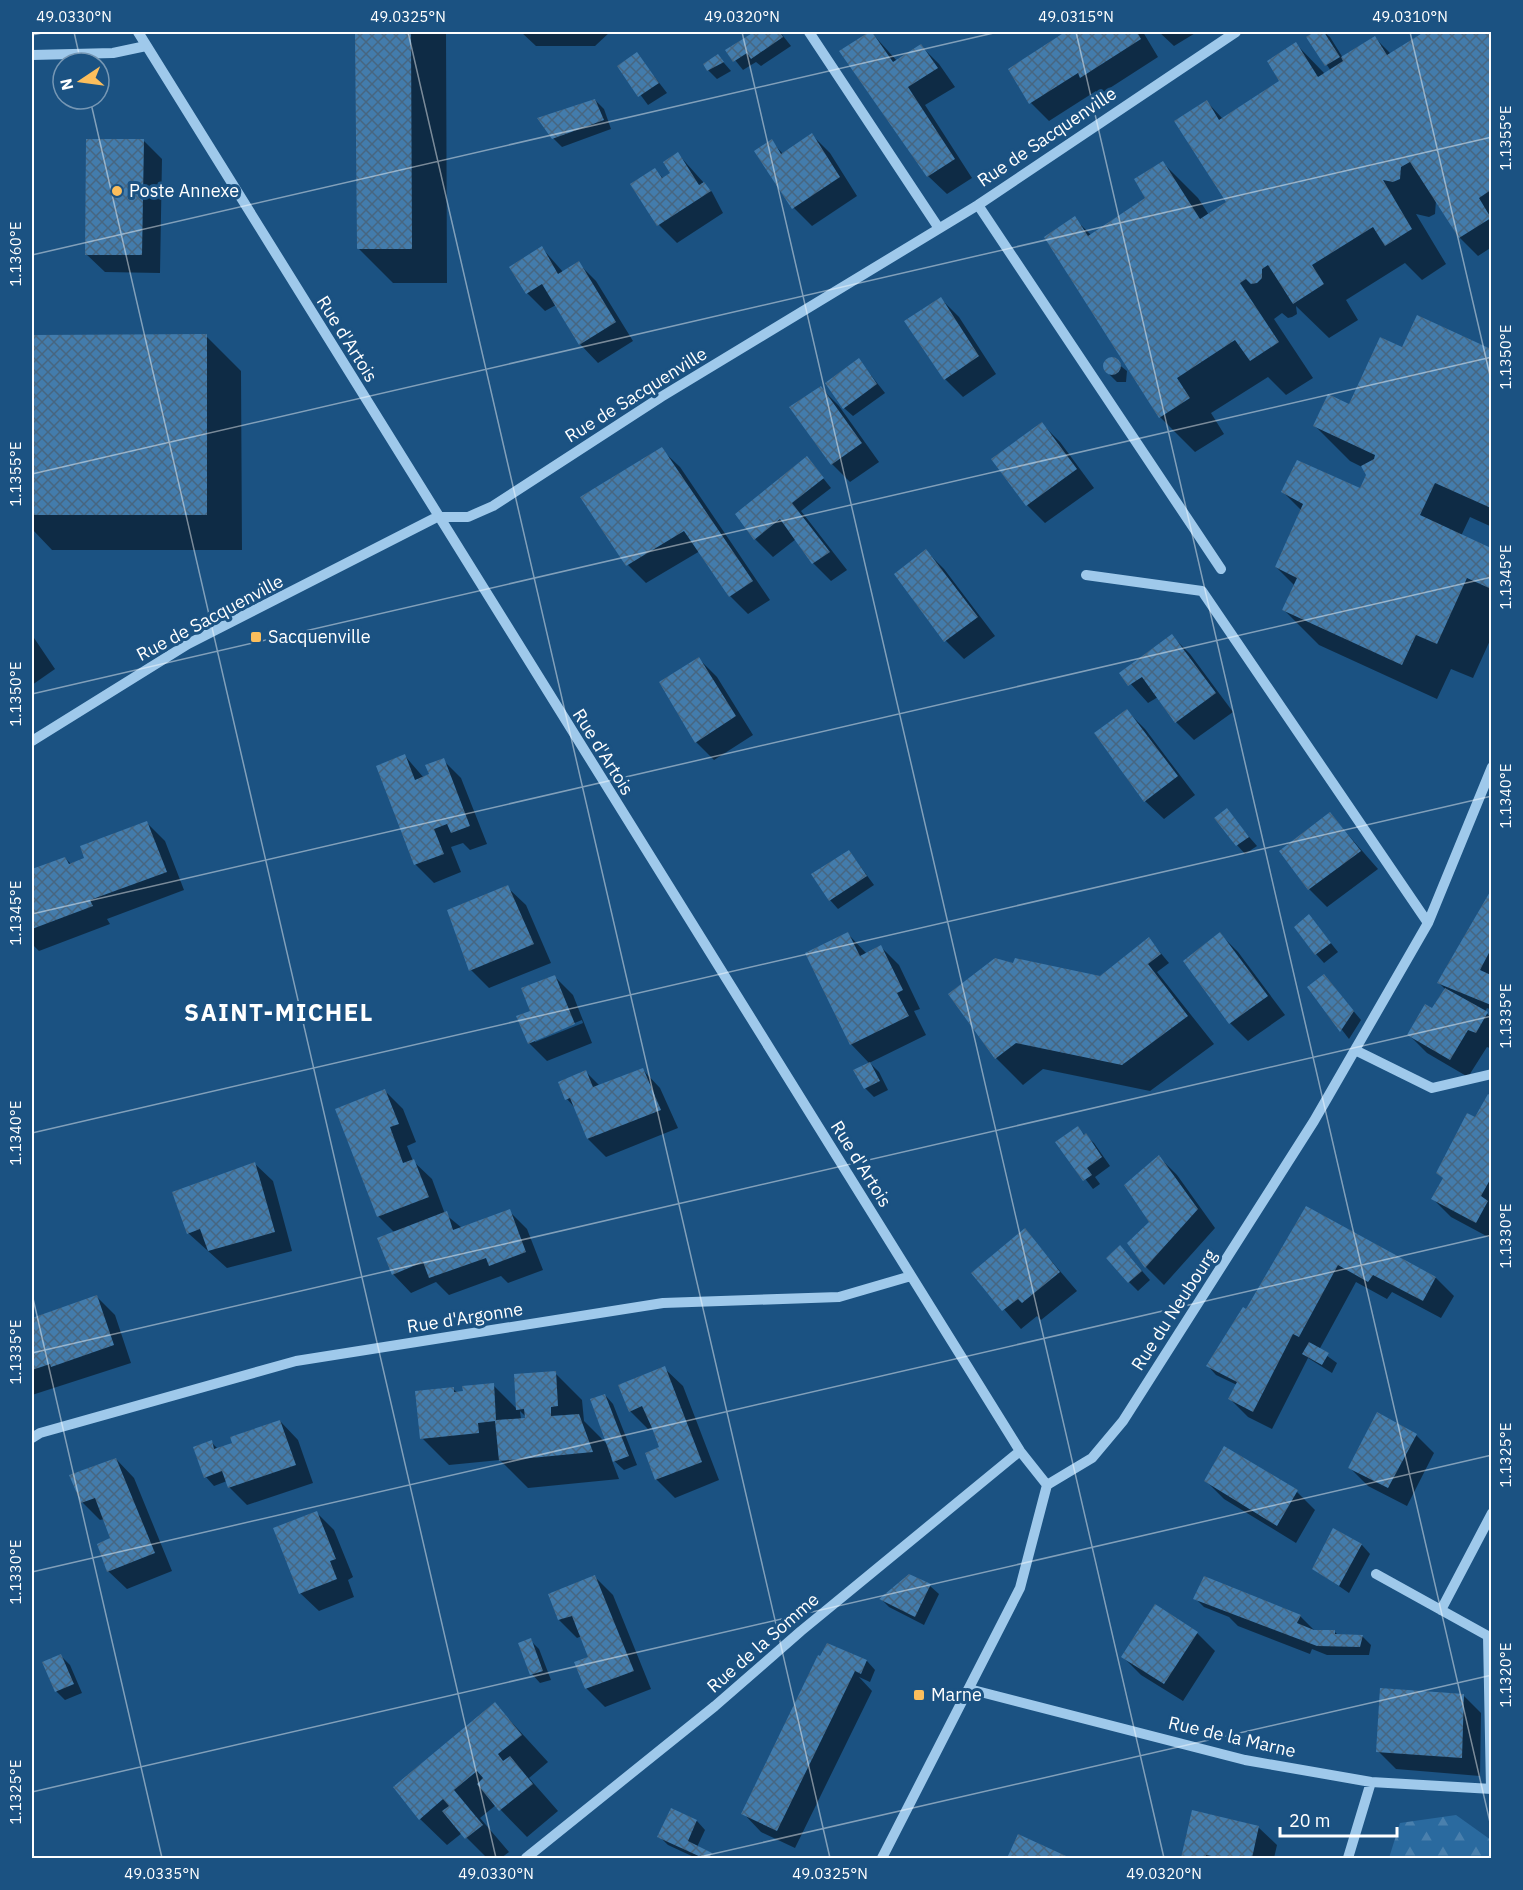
<svg xmlns="http://www.w3.org/2000/svg" width="1523" height="1890" font-family="'IBM Plex Sans',sans-serif">
<style>
.forest{fill:url(#forest-firs)}
.shadow{fill:#0007;fill-rule:evenodd}
.building{fill:url(#building-cross-hatch)}
.lines{fill:none;stroke-linecap:round;stroke-linejoin:round}
.minor{stroke:#9fc9eb;stroke-width:10}
.ticks{fill:none;stroke:#fff;stroke-width:1.5;stroke-opacity:0.45}
.poi-dot{fill:#fcbe5c;stroke:#1b5282;stroke-width:2}
.labels{text-anchor:middle;stroke-width:6;stroke-linejoin:round;paint-order:stroke}
.street-label{font-size:18px;fill:#fff;stroke:#1b5282}
.poi-label{font-size:18px;fill:#fff;stroke:#1b5282;text-anchor:start}
.district-label{font-size:24px;font-weight:bold;letter-spacing:1.5px;fill:#fff;stroke:#1b5282}
.neatline{fill:none;stroke:#fff;stroke-width:2}
.ticks-label{font-size:15px;text-anchor:middle;fill:#fff}
</style>
<defs>
<pattern id="forest-firs" width="22" height="20" patternUnits="userSpaceOnUse" patternTransform="scale(1.5)"><rect width="22" height="20" fill="#2a6a9f"/><path d="M5 1l3.5 6h-7zM16 11l3.5 6h-7z" fill="#4a80ad"/></pattern>
<pattern id="building-cross-hatch" width="8" height="8" patternUnits="userSpaceOnUse" patternTransform="scale(1.5)"><rect width="8" height="8" fill="#437cac"/><path d="M0 0l8 8M0 8l8-8" fill="none" stroke="#476681"/></pattern>
</defs>
<rect width="100%" height="100%" fill="#1b5282"/>
<path class="forest" d="M1456 1815 1491 1840V1858H1389L1400 1823Z"/>
<path class="shadow" d="M356 32H446L447 283H393L358 248Z
M521 32H610L595 46H536Z
M757 32H780L791 46 761 66 756 62 743 70 727 50Z
M871 32 897 61 921 46 939 64 955 87 925 105 972 178 947 194 928 176 841 51Z
M1068 32H1143L1158 57 1099 95 1096 91 1049 121 1031 103 1010 69Z
M1159 32H1197L1174 46Z
M1317 32H1324L1330 37 1343 58 1375 38 1391 54 1427 32H1492V247L1478 256 1460 238 1436 200 1435 214 1429 217 1416 214 1446 264 1422 280 1405 263 1346 300 1358 320 1329 338 1296 306 1297 314 1292 317 1288 318 1282 313 1274 319 1313 378 1286 395 1268 377 1211 413 1224 434 1195 452 1160 417 1074 218 1091 235 1147 199 1162 162 1198 198 1209 215 1228 202 1207 102 1223 119 1281 82 1296 44 1325 74 1331 71 1308 37Z
M637 54 667 93 648 105 619 66Z
M718 56 731 71 717 79 708 70Z
M595 100 604 109 611 129 562 147 553 138Z
M32 128 33 129V173H32Z
M812 135 830 153 857 196 812 226 794 208 756 152 771 141 783 154Z
M144 141 162 159 160 273 105 272 86 254Z
M678 154 712 192 723 213 677 243 659 225 638 194 655 170 664 179 672 173Z
M542 248 563 272 578 263 596 281 633 341 598 363 580 344 556 305 545 311 527 293Z
M941 299 959 317 996 374 963 397 945 379Z
M1418 317 1492 350V527L1470 517 1461 536 1492 550V636L1473 678 1451 669 1437 699 1319 645 1284 610 1295 586 1276 567 1302 511 1283 492 1361 490 1367 475 1364 468 1350 461 1315 426 1350 406 1402 349Z
M32 336H206L241 371 242 550H52L32 529Z
M1112 359 1127 371 1126 382H1117L1107 372 1104 367 1106 362Z
M859 360 885 393 853 416 844 408Z
M821 388 839 406 879 462 850 482 832 464Z
M1042 424 1060 442 1094 488 1045 523 1027 505Z
M661 449 680 467 770 600 748 614 730 596 700 551 646 583 628 565 582 497Z
M807 458 831 488 801 511 847 570 831 581 813 563 796 539 773 557 755 539Z
M926 551 944 569 995 636 964 659 946 641Z
M32 635 55 669 32 685Z
M1172 636 1190 654 1233 712 1194 740 1176 722 1158 697 1148 703 1121 673Z
M699 659 717 677 753 735 714 760 696 742Z
M1127 711 1145 729 1195 795 1164 819 1145 801Z
M405 756 424 778 431 775 443 760 461 778 487 844 470 850 463 843 451 847 461 872 434 883 415 864Z
M1226 810 1257 846 1245 854 1237 845Z
M1330 814 1378 869 1327 907 1309 889Z
M147 823 165 841 184 890 107 919 110 924 39 951 32 944V871L65 858 71 864 86 859Z
M849 851 874 885 838 909 830 900Z
M507 887 526 905 551 963 489 988 471 970Z
M1492 893V1010L1487 1008 1485 1012 1492 1018V1049L1487 1047 1468 1077 1427 1053 1409 1035 1433 1010 1445 989 1439 983Z
M1309 916 1338 952 1324 963 1316 954Z
M847 933 867 954 881 947 899 965 920 1009 914 1011 926 1035 869 1063 851 1044Z
M1220 934 1238 952 1285 1015 1248 1041 1230 1023Z
M1149 939 1169 963 1157 972 1214 1044 1150 1091 1043 1069 1023 1085 996 1058 1014 965 1100 978Z
M1324 976 1361 1020 1349 1039 1309 987Z
M555 977 573 995 592 1043 547 1061 529 1043 532 1012ZM582 1020 583 1023 535 1042V1039Z
M870 1063 879 1072 888 1090 874 1097 865 1088Z
M642 1069 660 1088 678 1128 606 1157 588 1139 576 1109 567 1099 586 1072 600 1086Z
M385 1091 403 1109 416 1142 407 1146 413 1161 432 1179 445 1214 462 1228 509 1211 527 1229 543 1270 508 1283 501 1276 449 1295 436 1282 411 1293 393 1274 395 1233 378 1216Z
M1488 1096 1492 1098V1239L1451 1217 1433 1199Z
M1077 1128 1094 1143 1110 1166 1095 1177 1100 1184 1093 1189 1057 1142Z
M1159 1157 1177 1175 1215 1228 1164 1285 1146 1267 1129 1243 1151 1222Z
M254 1163 273 1181 292 1251 227 1268 188 1233Z
M1306 1208 1436 1278 1454 1296 1441 1318 1392 1292 1387 1299 1356 1282 1319 1350 1337 1363 1332 1373 1308 1358 1272 1429 1248 1417 1230 1399 1237 1385 1216 1375 1208 1366 1247 1311Z
M1025 1230 1077 1291 1041 1320 1037 1316 1021 1329 973 1273Z
M1129 1256 1150 1280 1138 1291 1129 1282Z
M97 1297 115 1315 131 1363 32 1395V1319Z
M664 1368 683 1386 719 1480 675 1498 656 1479 647 1454 661 1448 653 1427 648 1429 630 1411Z
M555 1373 582 1400 584 1421 609 1446 605 1395 613 1404 637 1465 624 1470 611 1458 619 1479 528 1488 500 1460 449 1465 422 1438 453 1389 458 1393 493 1385 518 1410ZM520 1411 528 1419H521Z
M280 1421 298 1440 313 1483 247 1505 229 1487 227 1481 214 1486 206 1477 211 1442 219 1450Z
M1416 1435 1434 1453 1407 1506 1368 1486 1350 1468Z
M1225 1448 1297 1492 1315 1510 1296 1543 1224 1499 1206 1481Z
M116 1459 134 1478 172 1571 127 1589 108 1571 112 1539 104 1519 100 1520 82 1502Z
M316 1512 334 1530 353 1577 348 1580 354 1597 319 1611 300 1593Z
M1334 1530 1362 1545 1370 1554 1349 1593 1314 1569Z
M595 1577 613 1595 651 1689 605 1707 586 1688 590 1657 582 1636 577 1638 559 1620Z
M930 1586 939 1594 924 1625 889 1607 881 1599Z
M1195 1598 1300 1616 1316 1632 1334 1631 1339 1636H1362L1371 1645 1369 1655H1327L1312 1649 1310 1654 1238 1626 1229 1617 1204 1607Z
M1197 1633 1215 1651 1183 1701 1141 1675 1123 1657Z
M530 1640 539 1649 551 1680 540 1683 532 1674Z
M828 1645 867 1661 875 1670 870 1682 859 1677 872 1691 795 1848 761 1832 743 1813Z
M61 1656 70 1665 82 1693 65 1700 56 1691Z
M1463 1695 1481 1713 1480 1776 1396 1769 1378 1751Z
M495 1704 548 1762 529 1778 558 1811 527 1837 496 1805 480 1818 509 1852 501 1858H487L462 1833 447 1845 420 1819Z
M672 1810 697 1821 705 1830 697 1847 715 1858H696L668 1845 659 1836Z
M1193 1812 1258 1827 1277 1845 1274 1858H1182Z
M1019 1836 1065 1858H1066H1008Z"/>
<path class="building" d="M355 32H411L412 249H357Z
M754 32H780L783 37 751 59 747 53 733 62 725 50Z
M869 32H872L893 62 921 44 938 68 908 87 955 159 927 177 839 51Z
M1065 32H1137L1141 39 1080 78 1078 73 1029 104 1008 69Z
M1314 32H1324L1340 57 1325 66 1306 37Z
M1424 32H1491V190L1479 198 1491 218 1459 238 1410 162 1401 167 1400 179 1393 182 1383 180 1412 229 1385 246 1373 227 1312 265 1324 284 1293 304 1268 265 1262 269V278L1257 283 1251 284 1246 279 1240 283 1279 342 1250 361 1235 340 1177 378 1190 398 1159 418 1044 237 1075 216 1088 236 1145 198 1134 179 1163 161 1200 219 1226 202 1174 121 1207 100 1219 120 1279 81 1267 61 1296 42 1318 77 1343 61 1341 57 1375 36 1387 55Z
M637 52 659 83 638 97 617 66Z
M718 54 724 62 707 71 703 64Z
M595 99 604 120 552 139 537 118Z
M812 133 840 177 792 209 754 151 772 139 781 154Z
M86 139H144L142 255H85Z
M678 152 699 185 704 182 711 191 657 226 630 184 655 168 662 178 670 173 663 162Z
M542 246 558 274 579 261 616 322 579 345 542 284 526 294 509 267Z
M941 297 979 356 944 380 904 321Z
M1417 315 1491 349V508L1435 483 1420 515 1491 548V583L1489 588 1467 578 1437 644 1416 635 1402 665 1282 610 1297 578 1275 567 1303 504 1281 492 1297 460 1360 488 1366 475 1361 466 1374 459 1375 455 1313 426 1328 394 1349 404 1380 337 1402 347Z
M207 334V515H32V335Z
M1103 366a9 9 0 1 1 18 0a9 9 0 1 1-18 0Z
M859 358 877 384 843 409 825 383Z
M821 386 862 443 831 465 789 407Z
M1042 422 1077 469 1026 506 991 459Z
M662 447 753 581 729 597 684 531 626 566 580 497Z
M807 456 824 478 792 503 830 552 812 564 780 519 754 540 735 514Z
M926 549 978 617 944 642 894 574Z
M1172 634 1216 693 1175 723 1142 677 1128 686 1119 673Z
M699 657 736 716 695 743 659 682Z
M1127 709 1178 776 1144 802 1094 733Z
M405 754 415 780 429 774 425 765 444 758 470 826 451 833 447 824 434 829 444 854 414 865 376 766Z
M1227 808 1249 837 1236 846 1214 818Z
M1330 812 1361 851 1308 890 1279 851Z
M147 821 167 872 90 900 93 906 32 929V869L65 857 69 864 84 858 80 846Z
M849 850 867 876 829 901 811 874Z
M508 885 534 944 469 971 447 910Z
M1491 890V949L1480 970 1491 975V1005L1437 983Z
M1309 914 1331 943 1315 955 1294 927Z
M848 932 860 956 881 945 903 990 897 993 909 1016 850 1045 805 953Z
M1220 932 1268 996 1229 1024 1183 961Z
M1149 937 1161 954 1148 964 1188 1016 1122 1065 1016 1043 995 1059 948 994 995 958 1013 963 1015 958 1100 976Z
M1324 974 1354 1011 1340 1032 1307 987Z
M555 975 575 1024 528 1044 516 1016 530 1011 521 988Z
M1445 988 1488 1012 1476 1033 1468 1030 1450 1060 1407 1035 1425 1004 1432 1008Z
M870 1062 880 1081 864 1089 853 1070Z
M643 1068 661 1110 587 1139 570 1098 565 1100 558 1082 586 1070 593 1087Z
M385 1089 399 1124 390 1127 403 1163 414 1159 429 1197 377 1217 335 1109Z
M1488 1094 1491 1096V1178L1481 1196 1488 1201 1476 1223 1431 1199 1443 1178 1436 1173 1467 1113 1475 1117Z
M1078 1126 1084 1135 1086 1133 1102 1157 1087 1168 1092 1175 1083 1181 1055 1142Z
M1159 1155 1198 1209 1145 1268 1127 1243 1149 1222 1124 1185Z
M255 1162 275 1232 208 1251 200 1229 187 1234 172 1192Z
M1306 1206 1436 1277 1423 1301 1373 1275 1368 1282 1338 1265 1299 1337 1293 1334 1253 1412 1228 1399 1237 1382 1206 1366 1243 1307 1246 1309Z
M510 1209 526 1252 489 1266 486 1258 429 1278 423 1262 392 1275 377 1238 447 1211 453 1230Z
M1025 1228 1060 1272 1022 1303 1018 1299 1002 1311 971 1273Z
M1120 1245 1142 1271 1128 1283 1106 1258Z
M97 1295 114 1345 51 1367 50 1364 32 1370V1318Z
M1309 1342 1329 1353 1322 1365 1302 1354Z
M665 1366 702 1462 655 1480 645 1453 659 1447 652 1428 642 1406 629 1412 618 1385Z
M556 1371 558 1406 551 1407V1416L579 1414 593 1452 499 1461 495 1421 478 1423 479 1433 420 1439 415 1391 454 1387V1392L463 1391 462 1386 494 1383 496 1420 525 1418 524 1409 516 1410 514 1374Z
M605 1394 629 1456 613 1462 590 1399Z
M1377 1412 1417 1434 1388 1488 1348 1468Z
M280 1420 296 1465 228 1488 222 1471 204 1478 193 1447 212 1440 214 1449 232 1443 230 1437Z
M1224 1446 1298 1490 1277 1526 1204 1481Z
M116 1458 155 1553 107 1572 97 1544 110 1538 95 1498 81 1503 69 1475Z
M317 1511 336 1559 330 1561 337 1579 299 1594 273 1528Z
M1333 1528 1362 1544 1339 1586 1312 1569Z
M909 1574 931 1584 915 1617 879 1599Z
M595 1575 634 1671 585 1689 574 1662 588 1657 572 1616 558 1620 548 1594Z
M1204 1576 1301 1615 1297 1623 1314 1630H1335V1634L1363 1635 1360 1647 1317 1646 1193 1599Z
M1155 1604 1198 1632 1164 1684 1121 1657Z
M531 1638 543 1671 530 1675 518 1643Z
M827 1643 867 1660 861 1674 855 1671 777 1831 741 1814 818 1655 820 1656Z
M61 1654 74 1684 55 1692 42 1662Z
M1380 1688 1464 1694 1462 1758 1376 1752Z
M495 1702 522 1735 498 1754 503 1761 510 1756 533 1784 499 1811 477 1784 483 1778 477 1771 454 1790 483 1825 465 1839 442 1811 449 1806 443 1799 419 1820 393 1787Z
M671 1808 697 1820 688 1841 712 1853 709 1858H703L657 1837Z
M1192 1810 1259 1826 1252 1858H1222L1206 1855 1205 1858H1181Z
M1018 1834 1066 1856 1065 1858H1007Z"/>
<g class="lines">
<path class="minor" d="M138 32 1020 1451 1047 1485
M809 32 938 227
M32 55 113 53 146 46
M978 205 1221 569
M1086 575 1202 591 1428 923
M32 741 188 644 437 517H468L493 506 661 397 978 205 1236 32
M1355 1050 1432 1088 1492 1074
M32 1438 40 1433 296 1361 663 1303 839 1297 911 1276
M1376 1574 1488 1636 1491 1789
M1441 1610 1492 1513
M969 1689 1245 1760 1371 1782 1492 1789
M526 1858 715 1706 801 1631 1020 1451
M882 1858 1020 1588 1047 1485 1092 1458 1123 1421 1314 1121 1428 923 1492 767
M1348 1858 1371 1782"/>
</g>
<path class="ticks" d="M74 32 81 63M408 32 830 1858M742 32 1164 1858M1076 32 1492 1831M1410 32 1492 384M32 35 47 32M90 99 496 1858M32 255 998 32M32 474 1492 137M32 694 1492 357M32 914 1492 577M32 1133 1492 796M32 1294 162 1858M32 1353 1492 1016M32 1572 1492 1235M32 1792 1492 1455M695 1858 1492 1675"/>
<g class="poi-dot">
<circle cx="117" cy="191" r="6"/>
<rect x="250" y="631" width="12" height="12" rx="3"/>
<rect x="913" y="1689" width="12" height="12" rx="3"/>
</g>
<g class="labels">
<g class="street-label">
<text transform="translate(1047 137) rotate(-34)" y="6">Rue de Sacquenville</text>
<text transform="translate(347 339) rotate(58)" y="6">Rue d'Artois</text>
<text transform="translate(636 395) rotate(-32)" y="6">Rue de Sacquenville</text>
<text transform="translate(210 618) rotate(-28)" y="6">Rue de Sacquenville</text>
<text transform="translate(603 752) rotate(58)" y="6">Rue d'Artois</text>
<text transform="translate(861 1164) rotate(58)" y="6">Rue d'Artois</text>
<text transform="translate(1174 1310) rotate(-57)" y="6">Rue du Neubourg</text>
<text transform="translate(465 1318) rotate(-9)" y="6">Rue d'Argonne</text>
<text transform="translate(763 1643) rotate(-41)" y="6">Rue de la Somme</text>
<text transform="translate(1232 1737) rotate(13)" y="6">Rue de la Marne</text>
</g>
<g class="poi-label">
<text x="129" y="197">Poste Annexe</text>
<text x="268" y="643">Sacquenville</text>
<text x="931" y="1701">Marne</text>
</g>
<g class="district-label">
<text x="279" y="1021">SAINT-MICHEL</text>
</g>
</g>
<rect width="1523" height="1890" fill="none" stroke="#1b5282" stroke-width="66"/>
<g transform="translate(81 81) rotate(257)"><circle r="28" fill="#1b5282" stroke="#7697b4" stroke-width="1.5"/>
<path d="M0-4.5L10 22L0 15L-10 22Z" fill="#fcbe5c"/>
<text y="-9" font-size="16" font-weight="bold" text-anchor="middle" fill="#ffffff">N</text>
</g>
<path d="M1280 1827v9h117v-9" fill="none" stroke="#ffffff" stroke-width="3"/>
<text x="1289" y="1827" font-size="18" fill="#ffffff" stroke="#1b5282" stroke-width="4.5" paint-order="stroke">20 m</text>
<rect x="33" y="33" width="1457" height="1824" class="neatline"/>
<g class="ticks-label">
<text x="74" y="22">49.0330°N</text>
<text x="408" y="22">49.0325°N</text>
<text x="742" y="22">49.0320°N</text>
<text x="1076" y="22">49.0315°N</text>
<text x="1410" y="22">49.0310°N</text>
<text transform="translate(1506 138) rotate(-90)" y="5">1.1355°E</text>
<text transform="translate(16 254) rotate(-90)" y="5">1.1360°E</text>
<text transform="translate(1506 357) rotate(-90)" y="5">1.1350°E</text>
<text transform="translate(16 474) rotate(-90)" y="5">1.1355°E</text>
<text transform="translate(1506 577) rotate(-90)" y="5">1.1345°E</text>
<text transform="translate(16 694) rotate(-90)" y="5">1.1350°E</text>
<text transform="translate(1506 796) rotate(-90)" y="5">1.1340°E</text>
<text transform="translate(16 913) rotate(-90)" y="5">1.1345°E</text>
<text transform="translate(1506 1016) rotate(-90)" y="5">1.1335°E</text>
<text transform="translate(16 1133) rotate(-90)" y="5">1.1340°E</text>
<text transform="translate(1506 1236) rotate(-90)" y="5">1.1330°E</text>
<text transform="translate(16 1352) rotate(-90)" y="5">1.1335°E</text>
<text transform="translate(1506 1455) rotate(-90)" y="5">1.1325°E</text>
<text transform="translate(16 1572) rotate(-90)" y="5">1.1330°E</text>
<text transform="translate(1506 1675) rotate(-90)" y="5">1.1320°E</text>
<text transform="translate(16 1792) rotate(-90)" y="5">1.1325°E</text>
<text x="162" y="1879">49.0335°N</text>
<text x="496" y="1879">49.0330°N</text>
<text x="830" y="1879">49.0325°N</text>
<text x="1164" y="1879">49.0320°N</text>
</g>
</svg>
